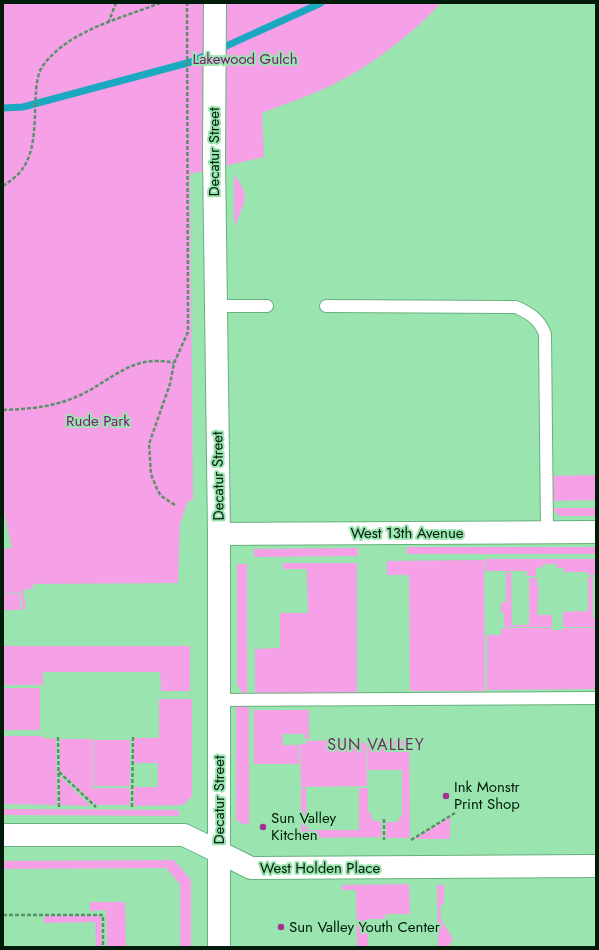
<svg xmlns="http://www.w3.org/2000/svg" width="599" height="950" font-family="Jost,sans-serif">
<style>
.green{fill:#f5a0e7}
.lines{fill:none;stroke-linecap:round;stroke-linejoin:round}
.stream{stroke:#1aa9c0;stroke-width:7}
.service-casing{stroke:#68b07e;stroke-width:14}
.minor-casing{stroke:#68b07e;stroke-width:24}
.tertiary-casing{stroke:#68b07e;stroke-width:24}
.path{stroke:#5a906a;stroke-width:2.5;stroke-dasharray:4 2;stroke-linecap:butt}
.service{stroke:#fff;stroke-width:12}
.minor{stroke:#fff;stroke-width:22}
.tertiary{stroke:#fff;stroke-width:22}
.poi-dot{fill:#a03393;stroke:#9ae4af;stroke-width:1.5}
.labels{text-anchor:middle;stroke-width:4;stroke-linejoin:round;paint-order:stroke}
.park-label{font-size:15px;fill:#811776;stroke:#9ae4af}
.street-label{font-size:15px;fill:#001b09;stroke:#9ae4af}
.poi-label{font-size:15px;fill:#001b09;stroke:#9ae4af;text-anchor:start}
.neighbourhood-label{font-size:16px;letter-spacing:1px;fill:#673260;stroke:#9ae4af}
</style>
<rect width="100%" height="100%" fill="#9ae4af"/>
<path class="green" d="M3 3H441C409 37 370 67 328 87 307 97 284 104 262 113L264 157 190 174 193 500 188 501 180 524 178 583 33 584V589H23L26 609H23L20 592 3 594V549L12 548 3 507Z
M234 174C250 197 246 198 236 223H234Z
M596 475V500L550 501V476Z
M550 508H596V516H560Z
M407 547H596V554H407Z
M358 548V556L254 557V549Z
M485 559H543V567L536 568V576H527V571H485Z
M543 559H596V575H588V572H564V568H557V564H543Z
M484 560 485 691H410L409 575H387V561Z
M283 563H357V693H255V649L280 648V613H308L307 569H283Z
M237 564H247V694H243L237 684Z
M506 572H511L512 627H504V613H501V603L506 602Z
M588 577H593V618H596V627H563V612L588 611Z
M529 578H537V586H539L537 615H552V627H513V625H529Z
M19 593 21 610H3V595Z
M504 628H552V630H563V628H596V689L487 690V635H501V629Z
M3 646H190V691H161L160 672H43V685H3Z
M3 688H40V730H3Z
M159 699H192V796L183 805 134 806V787H158V763H134V738H159Z
M236 706H249V824H243L236 820Z
M254 710H309V739H305V734H282L283 745H299V764H254Z
M3 736H42L43 738 56 739 57 805 3 804Z
M60 739H92V788H130V805H96L60 771Z
M93 740H130V786H93Z
M358 740V742L367 743V786L301 787 300 744H306V741Z
M409 740 410 838H386V822H397L402 815V770H368V743H378L379 741Z
M60 776 91 806 60 805Z
M301 788H306L307 830H359V788H368V812L371 813 372 820 381 822 382 837 301 838Z
M3 809 179 810V816L3 815Z
M450 817V839H415Z
M174 860 191 880V947H180V884L166 868 3 869V861Z
M409 884 410 914H385V919H368V947H357L356 890H342V885Z
M437 885H444V902L440 908 441 919 453 939 448 947H438Z
M90 902H125L126 947H107L106 910 90 911Z
M44 916H101L102 947H96L95 922 44 923Z"/>
<g class="lines">
<path class="stream" d="M3 108 23 107 191 62 321 3"/>
<g class="service-casing">
<path id="service" d="M216 306H267
M326 306 516 307C531 314 539 319 545 334L547 532
M219 700 596 698"/>
</g>
<g class="minor-casing">
<path id="minor" d="M219 852 251 868 596 866"/>
</g>
<g class="tertiary-casing">
<path id="tertiary" d="M215 3 214 157 219 534V947
M219 534 596 532
M3 835H184L219 852"/>
</g>
<path class="path" d="M108 23 116 3
M3 186C10 181 19 175 23 168 37 148 34 116 36 93 36 86 38 73 42 67 68 30 120 19 160 3
M3 410C29 409 54 407 78 396 112 381 132 353 174 363
M175 505 161 496 157 489 151 474 149 444 170 384 174 363 188 332 187 3
M58 737 59 807
M59 772 96 807
M132 807 133 737
M384 819V840
M411 840 455 813
M3 915H103V947"/>
<use href="#service" class="service"/>
<use href="#minor" class="minor"/>
<use href="#tertiary" class="tertiary"/>
</g>
<g class="poi-dot">
<circle cx="446" cy="796" r="4"/>
<circle cx="263" cy="827" r="4"/>
<circle cx="281" cy="927" r="4"/>
</g>
<g class="labels">
<g class="park-label">
<text x="245" y="64">Lakewood Gulch</text>
<text x="98" y="426">Rude Park</text>
</g>
<g class="street-label">
<text transform="translate(214 152) rotate(-90)" y="5">Decatur Street</text>
<text transform="translate(218 476) rotate(-91)" y="5">Decatur Street</text>
<text x="407" y="538">West 13th Avenue</text>
<text transform="translate(219 800) rotate(-90)" y="5">Decatur Street</text>
<text x="320" y="873">West Holden Place</text>
</g>
<g class="poi-label">
<text x="454" y="792">Ink Monstr<tspan x="454" dy="17">Print Shop</tspan></text>
<text x="271" y="823">Sun Valley<tspan x="271" dy="17">Kitchen</tspan></text>
<text x="289" y="932">Sun Valley Youth Center</text>
</g>
<g class="neighbourhood-label">
<text x="376" y="750">SUN VALLEY</text>
</g>
</g>
<rect width="599" height="950" fill="none" stroke="#001b09" stroke-width="8"/>
</svg>
